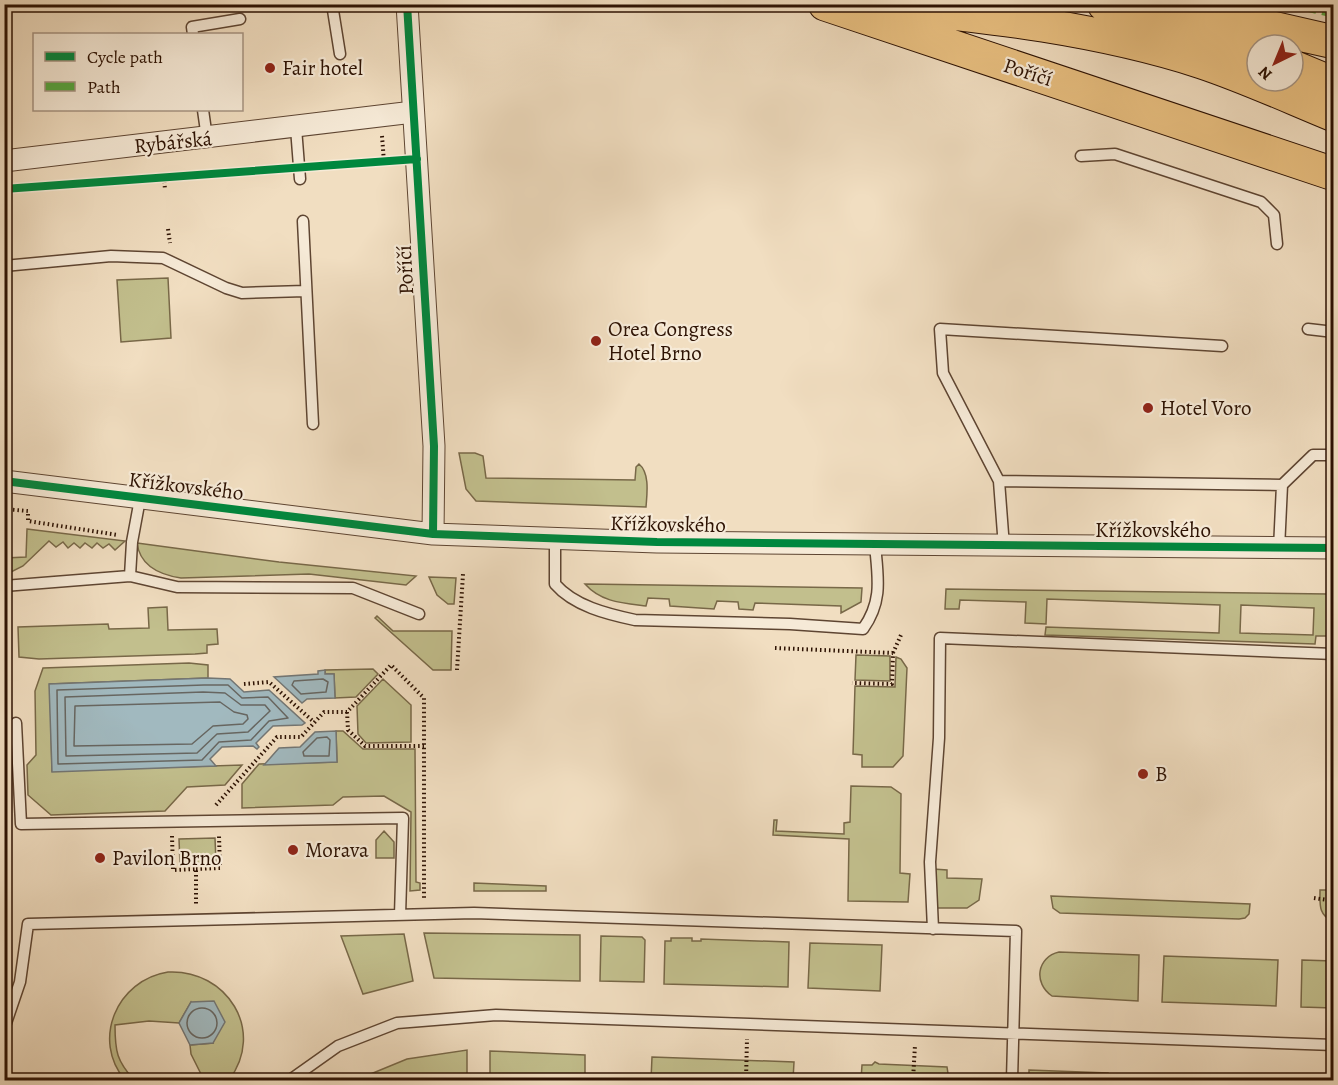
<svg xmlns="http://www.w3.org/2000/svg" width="1338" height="1085" font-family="Alegreya,serif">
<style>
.green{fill:#c2bf8d;stroke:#786848;stroke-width:1.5;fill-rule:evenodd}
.water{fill:#a1b9bf;stroke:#737674;stroke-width:1.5}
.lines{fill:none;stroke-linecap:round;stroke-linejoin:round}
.shore{stroke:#676661;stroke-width:1.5}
.service-casing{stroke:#5e4532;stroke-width:13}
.minor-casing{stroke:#5e4532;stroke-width:23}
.trunk-casing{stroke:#2d1203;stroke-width:35}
.path{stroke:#2d1203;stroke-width:4;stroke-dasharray:1.5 3;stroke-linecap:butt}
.service{stroke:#f6ead7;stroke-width:10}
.minor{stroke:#f6ead7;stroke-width:21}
.trunk{stroke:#e8bf80;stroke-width:33}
.quiet{stroke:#54a840;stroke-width:6;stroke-dasharray:12 6;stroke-linecap:butt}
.cycleway-casing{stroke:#f6ead7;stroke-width:11}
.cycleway{stroke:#00873e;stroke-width:8}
.poi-dot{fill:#8f2418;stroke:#f6ead7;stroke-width:2}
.labels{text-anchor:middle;stroke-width:4.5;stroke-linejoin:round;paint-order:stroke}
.poi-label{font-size:21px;fill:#2d1203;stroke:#f6ead7;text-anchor:start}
.street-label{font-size:21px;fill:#2d1203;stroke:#f6ead7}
</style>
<rect width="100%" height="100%" fill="#f1dec1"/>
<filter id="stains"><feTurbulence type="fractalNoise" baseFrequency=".00333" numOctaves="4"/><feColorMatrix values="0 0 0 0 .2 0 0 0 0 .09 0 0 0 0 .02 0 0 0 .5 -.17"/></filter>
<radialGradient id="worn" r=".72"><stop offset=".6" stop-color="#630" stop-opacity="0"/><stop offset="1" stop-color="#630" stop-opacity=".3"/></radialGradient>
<path class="green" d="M168 278 171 338 121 342 117 280Z
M459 453H475L483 456 486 478 635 480 636 467 639 464C650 473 647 494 646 507L476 501 466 489Z
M27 529 125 541 115 550 109 544 103 548 97 543 92 548 85 543 80 548 74 543 68 548 63 542 56 547 49 541 23 566 5 575V558L26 557Z
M137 543 279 562 416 576 406 585 309 574 181 578C161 575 140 566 137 543Z
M429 577 456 578 454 604H448L437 595Z
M585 584 862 588 861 602 841 613V606L755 603 753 610 739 609 738 602 717 601 714 609 670 606 669 599 648 598 646 606C622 603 601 602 585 584Z
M946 589 1328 594V636H1316L1315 644 1045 635 1046 627 1219 633 1220 605 1047 599 1046 624 1025 623 1026 602 960 600 959 609H945ZM1241 605 1314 608 1313 635 1240 633Z
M167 607 168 630 217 629 218 644 207 645V653L195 654 39 659 19 657 18 627 108 624 109 629 149 628 148 608Z
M377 616 393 631H452L451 670H433L375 618Z
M856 655 890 656V681L855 680Z
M896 657 901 659 907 668 903 756 893 767H862V755L853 754 855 686 895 687Z
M189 663 208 665V678L50 684 52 771 242 765 225 785 187 787 165 811 51 815 28 795 27 765 36 755 35 691 43 668Z
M373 669 378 674 356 697 335 698 334 674H325V670Z
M383 679 411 705V742L366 743 358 734 357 706Z
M336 731H343L363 749H415L416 882 420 883V890L410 891 411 812 384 796 343 797 333 805 242 808V784L259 764 337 762Z
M851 786 891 787 901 794 900 873 910 874 908 902 848 901 849 839 773 835 774 820H777L776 831 844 834V823L850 822Z
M384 831 394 842V858H376V840Z
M215 838 216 863 180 864 179 839Z
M933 869 947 870V878L982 879 979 900 967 908H934Z
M474 883 546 886V891H474Z
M1320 890H1333V922C1318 914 1320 905 1320 890Z
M1051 896 1250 904 1249 914 1245 918 1239 919 1060 913 1053 908Z
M424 933 580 935V981L434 978Z
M404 934 413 981 363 994 341 936Z
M601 936 642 937 645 940 644 982 600 981Z
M671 938H692V941H701V939L789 942 788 987 664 984 665 941H671Z
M810 943 882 945 880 991 808 988Z
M1059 952 1139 955 1138 1001 1052 996C1033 983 1037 957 1059 952Z
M1164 956 1278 960 1276 1006 1162 1002Z
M1302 960 1333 961V1008L1301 1007Z
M168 972C227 969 266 1031 229 1080H204L191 1054 190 1045 213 1043 191 1002 179 1023 149 1021 115 1025C115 1052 117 1061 134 1080H125C91 1040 117 980 168 972Z
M467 1050V1080H356L407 1059Z
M490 1051 585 1055V1080H490Z
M652 1057 794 1062 793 1080H651Z
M875 1062 879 1064 947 1067 949 1080H861L862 1065H872Z
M1029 1070 1108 1073V1080H1032L1029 1079Z"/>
<path class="water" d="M325 670V674H334L335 698 307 699 302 703 274 677 318 674V671Z
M208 678 230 679 244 692 269 690 305 723 302 725 273 726 256 743 259 747 257 749 253 746 222 747 210 759 216 766 52 772 49 684Z
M336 731 337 762 264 765 279 748 300 747 315 732Z
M214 1001 225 1022 213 1043 190 1045 179 1023 191 1002Z"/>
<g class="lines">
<path class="shore" d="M323 679 328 682 326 692 301 694 292 685 294 681Z
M204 685H228L242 698 268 697 288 718 269 721 251 740 219 742 202 760 58 764 57 690Z
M203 692 225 693 241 705H265L270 711 248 732 217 734 197 753 66 756 65 697Z
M220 702 234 712 247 715 248 719 243 724 213 726 192 744 74 746 75 706Z
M327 737 330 740 329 756H304L303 752 317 738Z
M187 1023a15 15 0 1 1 30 0a15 15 0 1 1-30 0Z"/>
<g class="service-casing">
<path id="service" d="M332 4 340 54
M193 34 192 27 240 19
M203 110 207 138
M296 128 300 179
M1081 156 1115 154 1261 202 1274 215 1277 244
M303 221 313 424
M4 266 111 256 163 258 226 288 242 293 305 291
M1308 329 1334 332
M999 481 1282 485 1313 455H1334
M555 540V584C574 606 607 614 635 620L790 624 863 629C883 601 878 578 875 545
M1004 547 999 481 943 373 940 329 1222 346
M1279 549 1282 485
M130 576 132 542 140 499
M4 586 130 576 177 587 353 588 419 614
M16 723 21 824 403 818 400 915
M933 929 930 862 939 738 940 638 1334 654
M4 1029 20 982 28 924 474 913 1016 931 1012 1080
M290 1080 338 1046 397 1023 496 1015 1334 1045"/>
</g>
<g class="minor-casing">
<path id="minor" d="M407 4 434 446 433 534
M4 161 413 112
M4 481 433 534 657 542 1334 548"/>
</g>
<g class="trunk-casing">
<path id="trunk" d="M825 4 1334 174
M871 4C983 16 1094 27 1202 62 1247 77 1290 97 1334 115
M1104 4 1221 38 1257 52
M1166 4 1334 42
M1293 67 1334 84"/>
</g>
<path class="path" d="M382 136 384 162
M164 177 165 190
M168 229 170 243
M4 509 28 511V521L118 535
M775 648 893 653 892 684 852 683
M893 653 901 635
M457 670 463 574
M244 684 269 682 314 722
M347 712 348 730 365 746H424
M216 805 277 737H301L324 712H347L391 665 424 698V899
M172 836 173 870 196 869V904
M196 869 220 868 219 836
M1314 898 1334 901
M746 1080 747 1039
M913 1080 915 1045"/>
<use href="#service" class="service"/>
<use href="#minor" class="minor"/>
<use href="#trunk" class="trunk"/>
<path class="quiet" d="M1287 4 1334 15"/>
<g class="cycleway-casing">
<path id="cycleway" d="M407 4 434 446 433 534
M4 189 417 159
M4 481 433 534 657 542 1334 548"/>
</g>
<use href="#cycleway" class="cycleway"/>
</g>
<g class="poi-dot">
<circle cx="270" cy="68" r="6"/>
<circle cx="596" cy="341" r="6"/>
<circle cx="1148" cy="408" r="6"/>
<circle cx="1143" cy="774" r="6"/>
<circle cx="293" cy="850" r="6"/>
<circle cx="100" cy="858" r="6"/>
</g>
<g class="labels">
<g class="poi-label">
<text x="282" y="75">Fair hotel</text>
<text x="608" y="336">Orea Congress<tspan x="608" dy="24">Hotel Brno</tspan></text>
<text x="1160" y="415">Hotel Voro</text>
<text x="1155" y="781">B</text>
<text x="305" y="857">Morava</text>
<text x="112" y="865">Pavilon Brno</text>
</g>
<g class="street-label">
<text transform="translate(1028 72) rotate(18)" y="7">Poříčí</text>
<text transform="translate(173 142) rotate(-6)" y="7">Rybářská</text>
<text transform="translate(405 270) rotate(-93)" y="7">Poříčí</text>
<text transform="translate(186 486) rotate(7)" y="7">Křížkovského</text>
<text transform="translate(668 524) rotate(1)" y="7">Křížkovského</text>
<text x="1153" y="537">Křížkovského</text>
</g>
</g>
<rect width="1338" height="1085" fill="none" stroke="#f1dec1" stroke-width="24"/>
<rect x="6" y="6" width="1326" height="1073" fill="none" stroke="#2d1203" stroke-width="3"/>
<rect x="12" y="12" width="1314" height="1061" fill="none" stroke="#2d1203" stroke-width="1.5"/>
<rect x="33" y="33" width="210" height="78" fill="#f6ead7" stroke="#a69482" stroke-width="1.5"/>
<rect x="45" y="52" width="30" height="9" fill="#00873e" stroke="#a69482" stroke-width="1.5"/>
<text x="87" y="63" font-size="18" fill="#2d1203">Cycle path</text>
<rect x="45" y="82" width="30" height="9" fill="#54a840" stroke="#a69482" stroke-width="1.5"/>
<text x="87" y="93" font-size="18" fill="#2d1203">Path</text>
<g transform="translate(1275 63) rotate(223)"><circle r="28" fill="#f6ead7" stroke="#a69482" stroke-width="1.5"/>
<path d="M0-4.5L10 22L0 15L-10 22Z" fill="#8f2418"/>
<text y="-9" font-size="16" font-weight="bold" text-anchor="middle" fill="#2d1203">N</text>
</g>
<rect width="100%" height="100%" filter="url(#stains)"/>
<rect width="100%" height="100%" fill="url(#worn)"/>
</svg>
